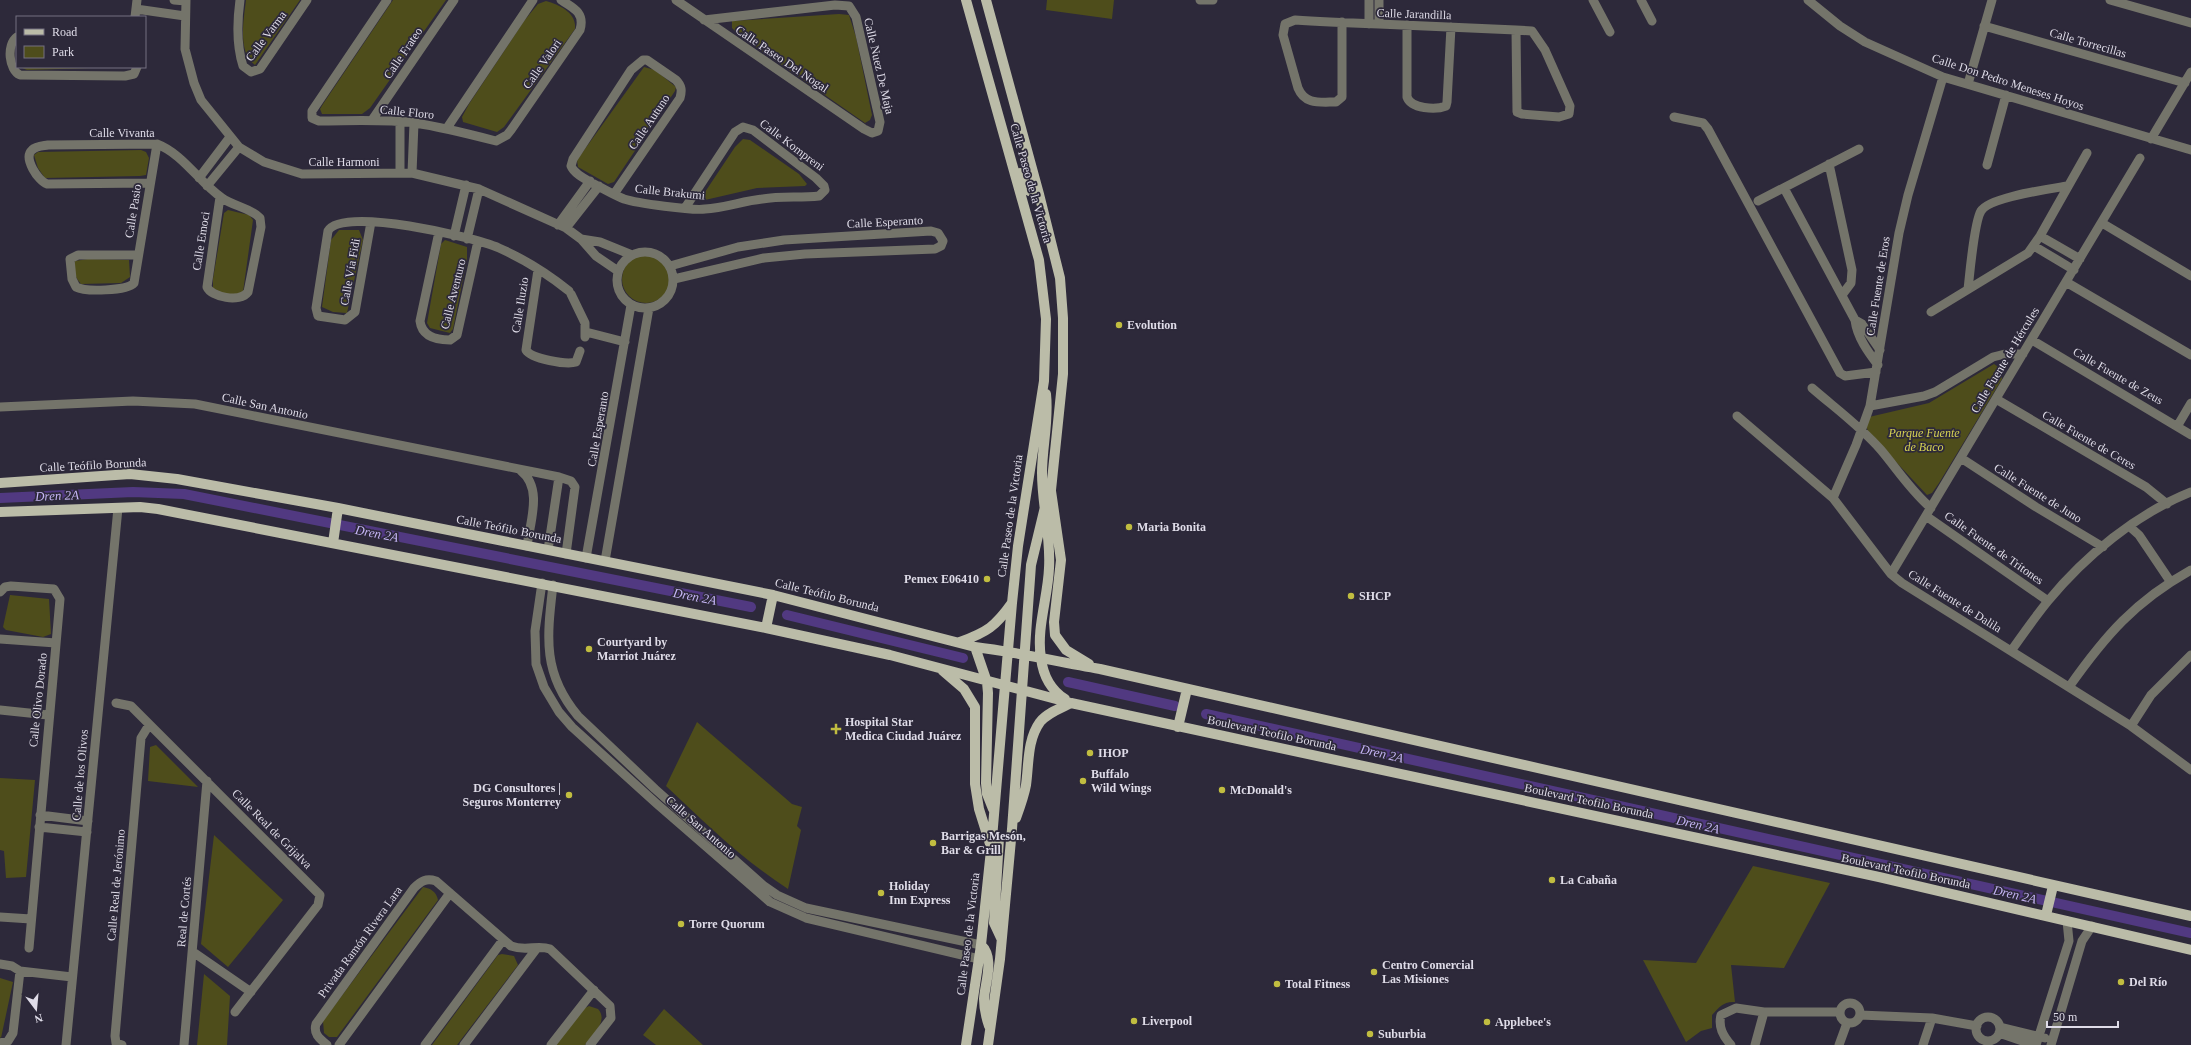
<svg xmlns="http://www.w3.org/2000/svg" width="2191" height="1045" font-family="'Times New Roman',serif">
<style>
.green{fill:#4e4d1b}
.lines{fill:none;stroke-linecap:round;stroke-linejoin:round}
.canal{stroke:#513981;stroke-width:10}
.minor{stroke:#74746a;stroke-width:9}
.major{stroke:#bbbca8;stroke-width:10}
.poi-dot{fill:#c1bd40;stroke:#2d293a;stroke-width:1.5}
.labels{text-anchor:middle;stroke-width:3.5;stroke-linejoin:round;paint-order:stroke}
.street-label{font-size:12px;fill:#dfdce8;stroke:#2d293a}
.poi-label{font-size:12px;font-weight:bold;fill:#dfdce8;stroke:#2d293a;text-anchor:start}
.park-label{font-size:12px;font-style:italic;fill:#d7d353;stroke:#2d293a}
.water-label{font-size:13px;font-style:italic;fill:#c5b5f4;stroke:#2d293a}
</style>
<rect width="100%" height="100%" fill="#2d293a"/>
<path class="green" d="M246 0H300L255 65C237 53 244 18 246 0Z
M393 0H446L370 108 362 114H322L320 109 323 104Z
M1047 0H1114L1112 19 1046 10Z
M546 1C560 5 577 13 575 29L504 127 497 132 463 122 462 117 469 104 524 21 538 4Z
M839 14 849 15 856 37 872 115 870 120 865 123 740 36 732 28V21Z
M20 67H123L27 70Z
M644 67 655 70 676 87 675 91 614 182 608 184 578 167 577 160Z
M743 139 750 140 799 174 807 184 805 186 757 188 705 200 703 195 735 147Z
M141 150 146 152 149 158 146 175 140 176 45 178 38 168 34 155 38 152Z
M228 210 249 215 253 220 243 292 237 296 222 293 213 288V279L224 213Z
M339 230H359L363 240 347 313 333 312 322 307 331 240Z
M445 240 467 247V259L453 329 450 333 430 328 427 323 441 244Z
M622 279a24 24 0 1 1 48 0a24 24 0 1 1-48 0Z
M88 259 129 260 130 277 121 283 81 284C75 276 71 270 75 261Z
M1994 364 2001 369 2002 379 1939 483 1932 493 1927 495 1868 432 1866 424 1869 417 1929 403Z
M10 595 49 599 51 634 43 637 6 630 3 627Z
M697 722 792 804 802 807 797 826 801 830 788 889C743 860 705 823 666 786Z
M156 745 198 787 148 781 150 747Z
M0 778 35 780 26 877 6 878 4 851 0 850Z
M214 835 283 900 228 967 201 944Z
M1753 866 1830 883 1784 968 1731 965 1735 1002C1724 1001 1719 1007 1712 1015V1028L1701 1031 1686 1042 1643 960 1696 963Z
M423 887C431 889 436 891 438 900L337 1037H329L324 1033 323 1021Z
M502 954 514 956 518 965 457 1045H432L498 955Z
M204 974 230 996 227 1045H197Z
M0 978 13 982 1 1038 0 1037Z
M589 1006 598 1009C609 1021 592 1035 585 1045H556L583 1009Z
M664 1009 703 1045H656L643 1035Z"/>
<g class="lines">
<path class="canal" d="M0 498 133 492 184 494 751 607
M787 615 963 658
M1068 682 1175 706
M1206 714 2191 933"/>
<path class="minor" d="M174 0 186 1
M186 0 185 49 194 83 201 100 239 147 264 162 302 174 412 173 479 189 566 228 581 239 596 256 618 271
M240 0C237 22 236 44 243 66L251 72 260 69 307 0
M387 0 312 111V118L319 121C351 121 383 119 415 123 442 127 469 134 496 141L507 135 511 130 580 30C585 13 574 8 561 0
M676 0 864 129 872 133 878 131 880 122 856 17 849 6 835 5 704 20
M1200 0H1213
M1369 0V24
M1593 0 1610 32
M1641 0 1652 21
M1808 0 1840 26 1865 42 1943 77 2191 150
M2110 0 2191 23
M136 9 185 16
M135 17 137 0
M1342 22V97L1336 102C1320 102 1305 105 1298 88L1283 35 1285 24 1295 20C1323 22 1351 23 1379 24L1516 30 1532 31 1545 50 1570 106 1569 114 1559 117 1522 114 1517 112 1516 30
M1379 24V0
M1407 25V97C1411 109 1436 110 1446 106L1447 102 1451 27
M1984 26 2185 83
M17 37C6 45 9 70 20 75L125 76 134 74 137 67
M1968 84 1992 0
M1674 117 1703 123 1708 129 1840 373 1845 376 1876 372
M372 120 454 0
M447 128 533 0
M2151 139 2191 72
M1829 164 1852 270 1851 283 1842 295
M1987 165 2006 95
M400 173V122
M412 173 414 123
M199 178 230 137
M149 183 47 184C38 181 23 158 32 150 36 146 43 146 48 145L157 144C183 154 199 182 222 198 233 206 251 208 260 218L261 227 248 292C240 303 211 297 207 287L220 197
M207 186 239 147
M1784 188 1855 320C1857 337 1868 352 1878 365
M614 194 680 98C682 91 682 86 676 80L647 60H643L631 70 573 159 571 166C574 174 587 180 594 184 604 189 614 195 624 199 636 203 693 211 705 209 724 208 743 201 762 199 781 196 800 198 819 196L825 190 824 186 816 178 753 130 743 127 735 132 685 208
M1758 201 1859 149
M371 222 355 312 345 320 318 316 316 308 328 231C342 206 474 237 499 248 524 259 548 274 569 291
M2102 223 2191 276
M558 225 590 181
M566 228 599 186
M439 232 420 321C422 337 437 340 450 340L457 335 478 241
M454 236 466 185
M2040 236 2080 259
M467 239 479 189
M581 239 600 242 632 255
M2034 246 2074 270
M617 280a28 28 0 1 1 56 0a28 28 0 1 1-56 0Z
M138 255H78L70 259 72 279 76 287C85 292 127 291 134 283L135 277 157 144
M670 266 738 247 784 240 931 231 938 233 943 241 941 246 935 249 805 254 764 258 674 279
M538 270 526 350C531 359 567 365 576 362L580 351
M2066 282 2191 355
M1968 289C1970 273 1974 222 1981 211 1989 197 2050 189 2067 186
M571 294 585 323V337
M1931 312 2028 253 2040 236 2087 153
M1855 320 1862 324 1880 350
M586 332 625 342
M2032 340 2191 435
M1812 388C1835 408 1860 426 1881 450 1897 469 1911 491 1931 508
M1996 399 2146 487 2167 504
M1870 406 1924 396 1935 392 1993 357 2005 354H2023
M0 407 133 401 195 404 559 477 571 481 575 487 566 554
M1737 416 1833 498 1881 561 1891 574 1902 583 2131 726 2191 770
M2178 425 2191 403
M1961 458 2036 507 2103 547
M521 471C543 488 530 522 527 546
M1833 498 1856 445 1870 406 1899 233 1908 195 1943 77
M1926 516 2048 601
M2130 527 2139 535 2170 581
M548 550 559 477
M586 558 631 305
M605 561 649 308
M1891 574 2140 158
M542 583 535 631 536 664 544 687 559 712 572 727 657 804 770 902 806 918 979 959
M553 585C547 637 542 673 578 716L655 789 764 886 777 895 806 908 981 945
M0 592 5 587 11 586 54 589 60 599 29 948
M0 639 56 643
M2011 651C2023 634 2035 617 2048 601 2085 556 2136 514 2191 492
M2069 687C2105 636 2135 601 2191 570
M116 703 131 706 320 895 318 905 235 1012
M0 710 48 715
M2131 726 2151 695 2191 655
M40 815 88 821
M39 827 87 832
M0 917 31 919
M193 952 251 992
M0 964 12 966 20 971 72 977
M1840 1013a10 10 0 1 1 20 0a10 10 0 1 1-20 0Z
M1860 1015 1932 1018 1977 1026
M1976 1029a12 12 0 1 1 24 0a12 12 0 1 1-24 0Z
M2000 1027 2045 1038
M1999 1033 2034 1045
M0 1043 8 1041 13 1033 20 971
M66 1045C82 866 99 687 118 508
M122 1045 116 1043 115 1036 141 738 149 725
M184 1045 207 781
M327 1045C320 1039 313 1034 316 1024L414 888C421 881 426 878 436 881L511 946C527 952 537 944 550 949L610 1006 611 1018 590 1045
M339 1045 450 893
M425 1045 503 940
M464 1045 537 948
M551 1045 594 990
M1731 1045C1723 1036 1718 1027 1721 1015L1736 1008 1764 1012H1840
M1755 1045 1764 1012
M1839 1045 1847 1023
M1923 1045 1932 1018
M2036 1045 2069 941 2067 921
M2051 1045 2082 941 2092 926"/>
<path class="major" d="M966 0 1039 260 1046 319 1044 381 1018 546 1012 603 991 850 981 945 966 1045
M986 0 1039 194 1060 278 1063 318V374L1051 490 1045 507 1031 565 1012 829 1000 959 988 1045
M1020 173 1029 191 1039 194
M1046 394C1049 421 1042 447 1042 473 1042 505 1051 536 1049 568 1048 597 1036 629 1041 658 1043 675 1051 690 1065 699
M0 483 130 474 177 479 338 508 773 595 975 647C1017 652 1058 662 1100 669L2191 916
M1051 491 1061 560 1054 622 1055 635 1066 650 1089 664
M0 512 140 507 158 509 766 628 890 655 1071 703 1879 877 2191 950
M333 543 338 508
M766 628 773 595
M960 642C987 632 995 627 1012 603
M975 647 987 682 988 693 986 783 987 794 993 809
M943 671 964 689 975 707V784L979 809 990 844
M1178 727 1187 689
M1016 818C1020 807 1024 796 1026 785 1029 764 1027 740 1040 722 1047 713 1061 708 1071 703
M999 838 994 923 1001 938
M2046 915 2053 886
M981 945C995 958 985 982 984 999 984 1008 986 1017 989 1026"/>
</g>
<g class="poi-dot">
<circle cx="1119" cy="325" r="4"/>
<circle cx="1129" cy="527" r="4"/>
<circle cx="987" cy="579" r="4"/>
<circle cx="1351" cy="596" r="4"/>
<circle cx="589" cy="649" r="4"/>
<path d="M834 723h4v4h4v4h-4v4h-4v-4h-4v-4h4z"/>
<circle cx="1090" cy="753" r="4"/>
<circle cx="1083" cy="781" r="4"/>
<circle cx="1222" cy="790" r="4"/>
<circle cx="569" cy="795" r="4"/>
<circle cx="933" cy="843" r="4"/>
<circle cx="1552" cy="880" r="4"/>
<circle cx="881" cy="893" r="4"/>
<circle cx="681" cy="924" r="4"/>
<circle cx="1374" cy="972" r="4"/>
<circle cx="2121" cy="982" r="4"/>
<circle cx="1277" cy="984" r="4"/>
<circle cx="1134" cy="1021" r="4"/>
<circle cx="1487" cy="1022" r="4"/>
<circle cx="1370" cy="1034" r="4"/>
</g>
<g class="labels">
<g class="street-label">
<text transform="translate(1414 14) rotate(2)" y="4">Calle Jarandilla</text>
<text transform="translate(266 36) rotate(-53)" y="4">Calle Varma</text>
<text transform="translate(2088 43) rotate(16)" y="4">Calle Torrecillas</text>
<text transform="translate(403 53) rotate(-56)" y="4">Calle Frateo</text>
<text transform="translate(782 59) rotate(34)" y="4">Calle Paseo Del Nogal</text>
<text transform="translate(542 64) rotate(-55)" y="4">Calle Valori</text>
<text transform="translate(879 66) rotate(77)" y="4">Calle Nuez De Maja</text>
<text transform="translate(2008 82) rotate(18)" y="4">Calle Don Pedro Meneses Hoyos</text>
<text transform="translate(407 112) rotate(6)" y="4">Calle Floro</text>
<text transform="translate(649 122) rotate(-56)" y="4">Calle Autuno</text>
<text x="122" y="137">Calle Vivanta</text>
<text transform="translate(792 145) rotate(37)" y="4">Calle Kompreni</text>
<text x="344" y="166">Calle Harmoni</text>
<text transform="translate(1031 183) rotate(74)" y="4">Calle Paseo de la Victoria</text>
<text transform="translate(670 192) rotate(6)" y="4">Calle Brakumi</text>
<text transform="translate(133 211) rotate(-81)" y="4">Calle Pasio</text>
<text transform="translate(885 222) rotate(-3)" y="4">Calle Esperanto</text>
<text transform="translate(201 241) rotate(-81)" y="4">Calle Emoci</text>
<text transform="translate(350 272) rotate(-80)" y="4">Calle Vía Fidi</text>
<text transform="translate(1878 286) rotate(-81)" y="4">Calle Fuente de Eros</text>
<text transform="translate(453 294) rotate(-76)" y="4">Calle Aventuro</text>
<text transform="translate(520 305) rotate(-81)" y="4">Calle Iluzio</text>
<text transform="translate(2005 360) rotate(-59)" y="4">Calle Fuente de Hércules</text>
<text transform="translate(2118 376) rotate(30)" y="4">Calle Fuente de Zeus</text>
<text transform="translate(265 406) rotate(12)" y="4">Calle San Antonio</text>
<text transform="translate(598 429) rotate(-80)" y="4">Calle Esperanto</text>
<text transform="translate(2089 440) rotate(30)" y="4">Calle Fuente de Ceres</text>
<text transform="translate(93 465) rotate(-3)" y="4">Calle Teófilo Borunda</text>
<text transform="translate(2038 493) rotate(32)" y="4">Calle Fuente de Juno</text>
<text transform="translate(1010 516) rotate(-82)" y="4">Calle Paseo de la Victoria</text>
<text transform="translate(509 529) rotate(11)" y="4">Calle Teófilo Borunda</text>
<text transform="translate(1994 548) rotate(35)" y="4">Calle Fuente de Tritones</text>
<text transform="translate(827 595) rotate(14)" y="4">Calle Teófilo Borunda</text>
<text transform="translate(1955 601) rotate(32)" y="4">Calle Fuente de Dalila</text>
<text transform="translate(38 700) rotate(-84)" y="4">Calle Olivo Dorado</text>
<text transform="translate(1272 733) rotate(12)" y="4">Boulevard Teofilo Borunda</text>
<text transform="translate(80 775) rotate(-85)" y="4">Calle de los Olivos</text>
<text transform="translate(1589 801) rotate(12)" y="4">Boulevard Teofilo Borunda</text>
<text transform="translate(701 827) rotate(41)" y="4">Calle San Antonio</text>
<text transform="translate(272 829) rotate(45)" y="4">Calle Real de Grijalva</text>
<text transform="translate(1906 871) rotate(12)" y="4">Boulevard Teofilo Borunda</text>
<text transform="translate(116 885) rotate(-85)" y="4">Calle Real de Jerónimo</text>
<text transform="translate(184 912) rotate(-85)" y="4">Real de Cortés</text>
<text transform="translate(968 934) rotate(-83)" y="4">Calle Paseo de la Victoria</text>
<text transform="translate(360 942) rotate(-54)" y="4">Privada Ramón Rivera Lara</text>
</g>
<g class="poi-label">
<text x="1127" y="329">Evolution</text>
<text x="1137" y="531">Maria Bonita</text>
<text x="979" y="583" text-anchor="end">Pemex E06410</text>
<text x="1359" y="600">SHCP</text>
<text x="597" y="646">Courtyard by<tspan x="597" dy="14">Marriot Juárez</tspan></text>
<text x="845" y="726">Hospital Star<tspan x="845" dy="14">Medica Ciudad Juárez</tspan></text>
<text x="1098" y="757">IHOP</text>
<text x="1091" y="778">Buffalo<tspan x="1091" dy="14">Wild Wings</tspan></text>
<text x="561" y="792" text-anchor="end">DG Consultores |<tspan x="561" dy="14">Seguros Monterrey</tspan></text>
<text x="1230" y="794">McDonald's</text>
<text x="941" y="840">Barrigas Mesón,<tspan x="941" dy="14">Bar &amp; Grill</tspan></text>
<text x="1560" y="884">La Cabaña</text>
<text x="889" y="890">Holiday<tspan x="889" dy="14">Inn Express</tspan></text>
<text x="689" y="928">Torre Quorum</text>
<text x="1382" y="969">Centro Comercial<tspan x="1382" dy="14">Las Misiones</tspan></text>
<text x="2129" y="986">Del Río</text>
<text x="1285" y="988">Total Fitness</text>
<text x="1142" y="1025">Liverpool</text>
<text x="1495" y="1026">Applebee's</text>
<text x="1378" y="1038">Suburbia</text>
</g>
<g class="park-label">
<text x="1924" y="437">Parque Fuente<tspan x="1924" dy="14">de Baco</tspan></text>
</g>
<g class="water-label">
<text transform="translate(57 495) rotate(-2)" y="5">Dren 2A</text>
<text transform="translate(377 533) rotate(11)" y="5">Dren 2A</text>
<text transform="translate(695 596) rotate(11)" y="5">Dren 2A</text>
<text transform="translate(1382 753) rotate(13)" y="5">Dren 2A</text>
<text transform="translate(1698 824) rotate(13)" y="5">Dren 2A</text>
<text transform="translate(2015 894) rotate(13)" y="5">Dren 2A</text>
</g>
</g>
<rect x="16" y="16" width="130" height="52" fill="#2d293a" stroke="#747180"/>
<rect x="24" y="29" width="20" height="6" fill="#bbbca8" stroke="#747180"/>
<text x="52" y="36" font-size="12" fill="#dfdce8">Road</text>
<rect x="24" y="46" width="20" height="12" fill="#4e4d1b" stroke="#747180"/>
<text x="52" y="56" font-size="12" fill="#dfdce8">Park</text>
<g transform="translate(36 1009) rotate(164)" stroke="#2d293a" stroke-width="3" paint-order="stroke">
<path d="M0-3L7 15L0 10L-7 15Z" fill="#dfdce8"/>
<text y="-6" font-size="11" font-weight="bold" text-anchor="middle" fill="#dfdce8">N</text>
</g>
<path d="M2047 1021v6h71v-6" fill="none" stroke="#dfdce8" stroke-width="2"/>
<text x="2053" y="1021" font-size="12" fill="#dfdce8" stroke="#2d293a" stroke-width="3" paint-order="stroke">50 m</text>
</svg>
